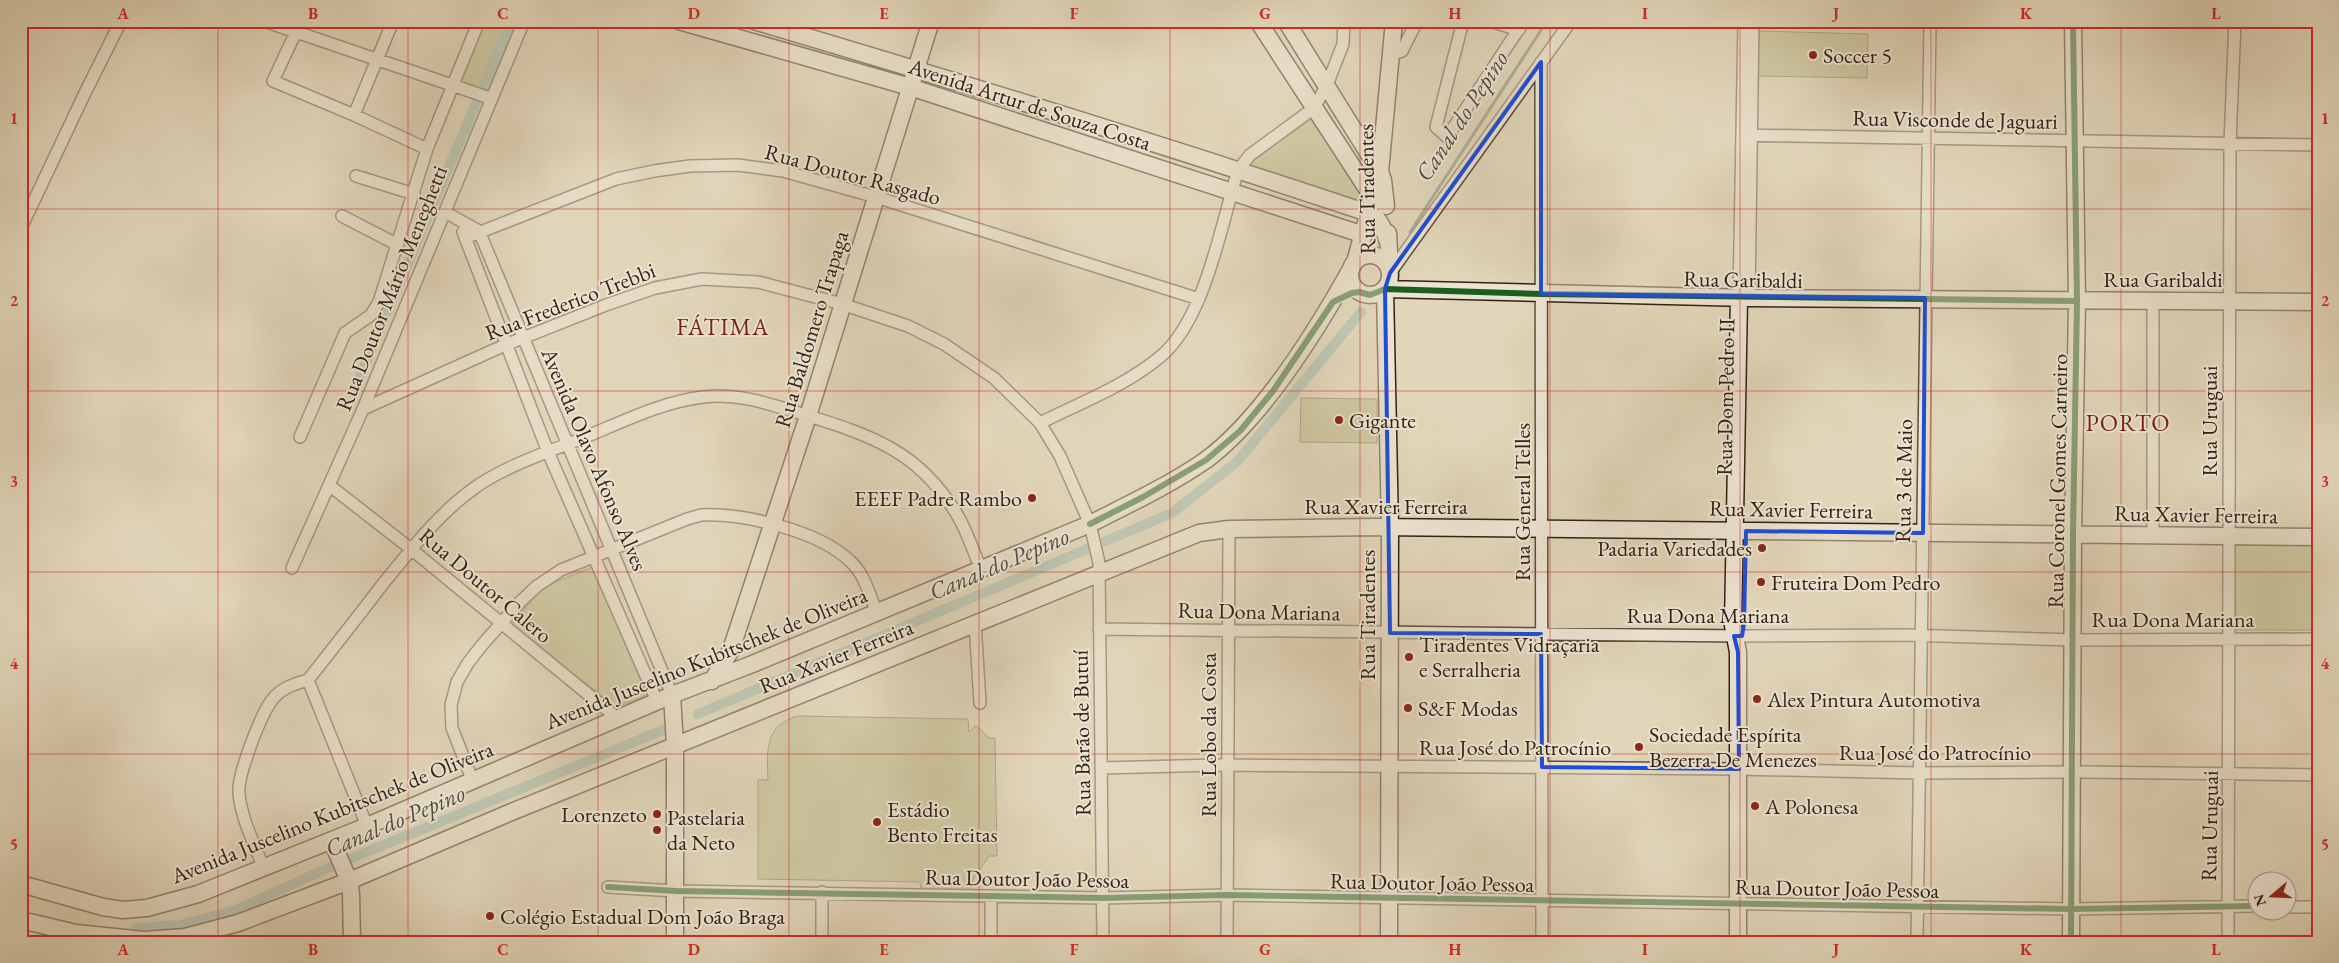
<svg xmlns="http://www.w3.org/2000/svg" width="2339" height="963" font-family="'EB Garamond',serif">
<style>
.green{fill:#babc8a;stroke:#766e50}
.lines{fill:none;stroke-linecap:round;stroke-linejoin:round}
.stream{stroke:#6c7c71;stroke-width:3}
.canal{stroke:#94b9ae;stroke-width:10}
.street-casing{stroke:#5d4e3f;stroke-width:14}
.secondary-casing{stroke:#312116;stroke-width:19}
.street{stroke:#ece4d2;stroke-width:11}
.secondary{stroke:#ece4d2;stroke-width:16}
.cycleway-casing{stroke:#ece4d2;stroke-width:9}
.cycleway{stroke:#1b5e20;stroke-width:6}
.marked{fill:none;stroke:#1d4ed8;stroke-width:4;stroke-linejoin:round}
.grid{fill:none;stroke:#d62828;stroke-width:1;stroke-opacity:0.55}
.poi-dot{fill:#8f2418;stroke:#ece4d2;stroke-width:2}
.labels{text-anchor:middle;stroke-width:4;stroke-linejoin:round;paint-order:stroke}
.poi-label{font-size:22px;fill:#312116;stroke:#ece4d2;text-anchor:start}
.street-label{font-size:22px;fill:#312116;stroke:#ece4d2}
.water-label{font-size:24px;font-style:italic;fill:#4f4f44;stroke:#ece4d2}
.neighbourhood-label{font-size:24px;letter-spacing:1px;fill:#7a1f14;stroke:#ece4d2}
.neatline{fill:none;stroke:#d62828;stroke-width:2}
.grid-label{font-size:16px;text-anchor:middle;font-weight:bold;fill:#d62828}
</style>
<rect width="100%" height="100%" fill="#e1d6b9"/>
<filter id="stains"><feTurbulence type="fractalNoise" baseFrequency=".004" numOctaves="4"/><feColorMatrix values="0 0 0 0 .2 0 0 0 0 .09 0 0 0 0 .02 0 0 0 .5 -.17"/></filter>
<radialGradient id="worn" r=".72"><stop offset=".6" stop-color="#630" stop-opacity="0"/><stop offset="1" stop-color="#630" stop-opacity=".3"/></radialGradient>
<path class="green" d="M483 21H518L487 91 461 83 460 80Z
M1759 31 1868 34 1867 78 1758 76Z
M1312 118 1366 196 1361 207 1246 166Z
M1301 398 1377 399V443L1300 442Z
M2235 545H2318V630H2236Z
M592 567 647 695 616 707 511 625 543 587Z
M798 716 968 719 969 732 976 725 989 738H995L997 856H989L973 879 972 890H921L920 882 758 879V780H768C767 751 764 725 798 716Z"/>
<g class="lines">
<path class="stream" d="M1410 232 1547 21"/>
<path class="canal" d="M484 85 511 21
M357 383 477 101
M698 714 1172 513 1237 462 1361 312
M136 928 180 925 236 910 328 868 663 730"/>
<g class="street-casing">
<path id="street" d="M264 21 490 98
M301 21 273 81 354 115 427 149
M1463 21 1436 127 1447 137 1524 21
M1490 21 1519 30
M1392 55 1402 51 1417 21
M1541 62 1542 942
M354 115 393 21
M1742 135 2318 145
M356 176 414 194
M445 212 479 231 672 695
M342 216 398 245
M21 228 84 95 121 21
M463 232 548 452 657 701
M465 238 616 179 654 171 690 166 738 165 783 171 876 197 1199 299
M1390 273 1571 21
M1739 298 1744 21
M1749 298 1753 21
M363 409 505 345 606 305 655 288 702 279 758 282 842 304 908 326 944 344 994 378 1040 423 1060 456 1090 524 1099 563 1103 942
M1040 423C1080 403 1125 386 1160 357 1205 320 1221 225 1238 170L1250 155 1314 108 1327 85 1343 44 1344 21
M300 437 345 333 371 315 379 302 427 149 479 21
M329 485 411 549 617 718
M2153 536V301
M292 568 363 409 524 21
M975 623 980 703
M1099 629 1742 636 1906 635 2073 640 2318 639
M308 680C333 648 358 617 382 585 410 551 437 515 473 489 501 468 545 453 578 440 618 424 660 402 703 397 738 393 766 403 799 413 870 435 920 450 959 518 968 534 974 553 981 569
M308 680 367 826
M1101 768 1217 765 1739 769 1919 773 2081 772 2318 775
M472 779 452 728 451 705 457 682 468 663 482 645 521 601 537 586 561 570 687 519 701 515C744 513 820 531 851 562 865 575 870 596 877 613
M264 869C255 845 241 819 239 793 237 776 261 714 272 700 281 688 294 684 308 680
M608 887 676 891 1103 898 1226 895 2071 909 2256 906
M2286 907H2318
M822 942V892
M991 942V896
M1227 942 1229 529
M1917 942 1930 21
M2228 942 2230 143 2235 21"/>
</g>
<g class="secondary-casing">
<path id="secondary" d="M679 21 910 87 1358 233 1363 238
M754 21C960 82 1164 145 1368 213 1381 218 1383 229 1388 242
M1258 21 1373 198
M1286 21 1380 172 1383 180 1386 206
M1388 233 1390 270
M1350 275a20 20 0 1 1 40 0a20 20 0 1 1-40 0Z
M1355 262 1380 172 1394 21
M1385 289 1749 298 2318 302
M1385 289 1390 528 1389 942
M712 681 731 650 808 416 931 21
M672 695 675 745V942
M332 841 349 881 351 894 352 942
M21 884 103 907 123 910 147 908 198 894 367 826 672 695 750 665 1090 524C1129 504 1170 485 1206 460 1264 417 1317 330 1352 267
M21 920 76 933 144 940 185 937 238 923 349 881 509 813 1199 533 1229 529 1375 527 2318 537
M1738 942V652L1733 626 1739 298
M2071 942 2073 535 2077 301 2073 21"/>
</g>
<use href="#street" class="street"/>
<use href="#secondary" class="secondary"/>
<g class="cycleway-casing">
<path id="cycleway" d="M1090 524 1143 497 1206 460 1240 431 1273 391 1333 302 1352 293 1359 292 1370 295 1385 289 1541 294 2077 301
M608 887 676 891 1103 898 1226 895 2071 909 2256 906
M2071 942 2073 535 2077 301 2073 21"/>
</g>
<use href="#cycleway" class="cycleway"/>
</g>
<path d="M0 0H2339V963H0ZM1541 62V294L1925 298 1923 533 1746 531 1744 624 1742 636H1734L1738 652 1739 769 1542 767 1541 634 1390 633 1385 289 1390 273Z" fill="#e1d6b9" fill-opacity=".55" fill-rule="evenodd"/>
<path class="marked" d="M1541 62V294L1925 298 1923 533 1746 531 1744 624 1742 636H1734L1738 652 1739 769 1542 767 1541 634 1390 633 1385 289 1390 273Z"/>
<path class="grid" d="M218 21V942M408 21V942M598 21V942M789 21V942M979 21V942M1170 21V942M1360 21V942M1550 21V942M1740 21V942M1931 21V942M2121 21V942M21 209H2318M21 391H2318M21 572H2318M21 754H2318"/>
<g class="poi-dot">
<circle cx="1813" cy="55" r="5"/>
<circle cx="1339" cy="420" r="5"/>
<circle cx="1032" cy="498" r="5"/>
<circle cx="1762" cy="548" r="5"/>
<circle cx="1761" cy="582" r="5"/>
<circle cx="1409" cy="657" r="5"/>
<circle cx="1757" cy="699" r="5"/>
<circle cx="1408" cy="708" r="5"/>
<circle cx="1639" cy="747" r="5"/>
<circle cx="1755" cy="806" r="5"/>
<circle cx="657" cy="814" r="5"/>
<circle cx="877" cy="822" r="5"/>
<circle cx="657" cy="830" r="5"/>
<circle cx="490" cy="916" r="5"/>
</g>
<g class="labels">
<g class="poi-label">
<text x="1823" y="63">Soccer 5</text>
<text x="1349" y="428">Gigante</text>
<text x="1022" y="506" text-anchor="end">EEEF Padre Rambo</text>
<text x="1752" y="556" text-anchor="end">Padaria Variedades</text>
<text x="1771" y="590">Fruteira Dom Pedro</text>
<text x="1419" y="652">Tiradentes Vidraçaria<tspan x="1419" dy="25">e Serralheria</tspan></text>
<text x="1767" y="707">Alex Pintura Automotiva</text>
<text x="1418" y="716">S&amp;F Modas</text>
<text x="1649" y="742">Sociedade Espírita<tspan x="1649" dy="25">Bezerra De Menezes</tspan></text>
<text x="1765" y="814">A Polonesa</text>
<text x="887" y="817">Estádio<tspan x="887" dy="25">Bento Freitas</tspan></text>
<text x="647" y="822" text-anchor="end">Lorenzeto</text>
<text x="667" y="825">Pastelaria<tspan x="667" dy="25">da Neto</tspan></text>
<text x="500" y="924">Colégio Estadual Dom João Braga</text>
</g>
<g class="street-label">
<text transform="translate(1030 104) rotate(18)" y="8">Avenida Artur de Souza Costa</text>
<text transform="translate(1955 119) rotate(1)" y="8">Rua Visconde de Jaguari</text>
<text transform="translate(853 174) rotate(15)" y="8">Rua Doutor Rasgado</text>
<text transform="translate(1366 189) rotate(-91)" y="8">Rua Tiradentes</text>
<text transform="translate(1743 279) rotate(1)" y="8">Rua Garibaldi</text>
<text x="2163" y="287">Rua Garibaldi</text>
<text transform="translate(391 288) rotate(-68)" y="8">Rua Doutor Mário Meneghetti</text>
<text transform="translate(570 301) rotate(-21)" y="8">Rua Frederico Trebbi</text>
<text transform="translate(811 329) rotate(-73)" y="8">Rua Baldomero Trapaga</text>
<text transform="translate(1725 397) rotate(-89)" y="8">Rua Dom Pedro II</text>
<text transform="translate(2209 421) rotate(-90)" y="8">Rua Uruguai</text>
<text transform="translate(595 459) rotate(67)" y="8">Avenida Olavo Afonso Alves</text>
<text transform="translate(1903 481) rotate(-89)" y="8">Rua 3 de Maio</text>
<text transform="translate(2057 481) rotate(-89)" y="8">Rua Coronel Gomes Carneiro</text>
<text transform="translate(1522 502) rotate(-90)" y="8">Rua General Telles</text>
<text x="1386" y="514">Rua Xavier Ferreira</text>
<text transform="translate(1791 509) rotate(1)" y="8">Rua Xavier Ferreira</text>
<text transform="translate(2196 514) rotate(1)" y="8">Rua Xavier Ferreira</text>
<text transform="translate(486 585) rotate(40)" y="8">Rua Doutor Calero</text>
<text transform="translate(1259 611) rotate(1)" y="8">Rua Dona Mariana</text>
<text transform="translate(1367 615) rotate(-90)" y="8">Rua Tiradentes</text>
<text x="1708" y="623">Rua Dona Mariana</text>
<text x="2173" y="627">Rua Dona Mariana</text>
<text transform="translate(836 656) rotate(-22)" y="8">Rua Xavier Ferreira</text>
<text transform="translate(706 658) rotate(-22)" y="8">Avenida Juscelino Kubitschek de Oliveira</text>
<text transform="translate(1081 733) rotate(-91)" y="8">Rua Barão de Butuí</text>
<text transform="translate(1208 735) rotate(-90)" y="8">Rua Lobo da Costa</text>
<text x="1515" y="755">Rua José do Patrocínio</text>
<text x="1935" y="760">Rua José do Patrocínio</text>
<text transform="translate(332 812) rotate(-22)" y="8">Avenida Juscelino Kubitschek de Oliveira</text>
<text transform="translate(2209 826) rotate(-89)" y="8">Rua Uruguai</text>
<text transform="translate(1027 878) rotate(1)" y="8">Rua Doutor João Pessoa</text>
<text transform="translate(1432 882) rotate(1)" y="8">Rua Doutor João Pessoa</text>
<text transform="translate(1837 888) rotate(1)" y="8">Rua Doutor João Pessoa</text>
</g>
<g class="water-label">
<text transform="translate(1462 116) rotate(-57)" y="8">Canal do Pepino</text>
<text transform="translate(999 564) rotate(-23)" y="8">Canal do Pepino</text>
<text transform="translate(395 821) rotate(-23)" y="8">Canal do Pepino</text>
</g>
<g class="neighbourhood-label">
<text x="723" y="335">FÁTIMA</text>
<text x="2128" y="431">PORTO</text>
</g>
</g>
<rect width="2339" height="963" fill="none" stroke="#e1d6b9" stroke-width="55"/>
<g transform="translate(2272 896) rotate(251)"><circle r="24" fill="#ece4d2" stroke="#a19687"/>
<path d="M0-4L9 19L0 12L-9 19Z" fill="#8f2418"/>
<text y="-8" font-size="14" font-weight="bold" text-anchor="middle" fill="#312116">N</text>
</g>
<rect x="28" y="28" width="2284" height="908" class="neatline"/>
<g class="grid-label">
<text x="123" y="19">A</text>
<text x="313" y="19">B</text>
<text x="503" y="19">C</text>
<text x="694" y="19">D</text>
<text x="884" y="19">E</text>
<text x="1074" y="19">F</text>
<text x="1265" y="19">G</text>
<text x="1455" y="19">H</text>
<text x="1645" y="19">I</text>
<text x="1836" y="19">J</text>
<text x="2026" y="19">K</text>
<text x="2216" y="19">L</text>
<text x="14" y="124">1</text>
<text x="2325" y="124">1</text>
<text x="14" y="306">2</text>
<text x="2325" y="306">2</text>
<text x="14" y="487">3</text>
<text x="2325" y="487">3</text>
<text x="14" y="669">4</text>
<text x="2325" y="669">4</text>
<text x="14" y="850">5</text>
<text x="2325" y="850">5</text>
<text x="123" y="955">A</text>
<text x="313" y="955">B</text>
<text x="503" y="955">C</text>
<text x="694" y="955">D</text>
<text x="884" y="955">E</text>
<text x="1074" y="955">F</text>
<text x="1265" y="955">G</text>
<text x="1455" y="955">H</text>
<text x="1645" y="955">I</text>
<text x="1836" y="955">J</text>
<text x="2026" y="955">K</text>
<text x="2216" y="955">L</text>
</g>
<rect width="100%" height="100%" filter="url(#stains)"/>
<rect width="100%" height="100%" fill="url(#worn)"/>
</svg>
